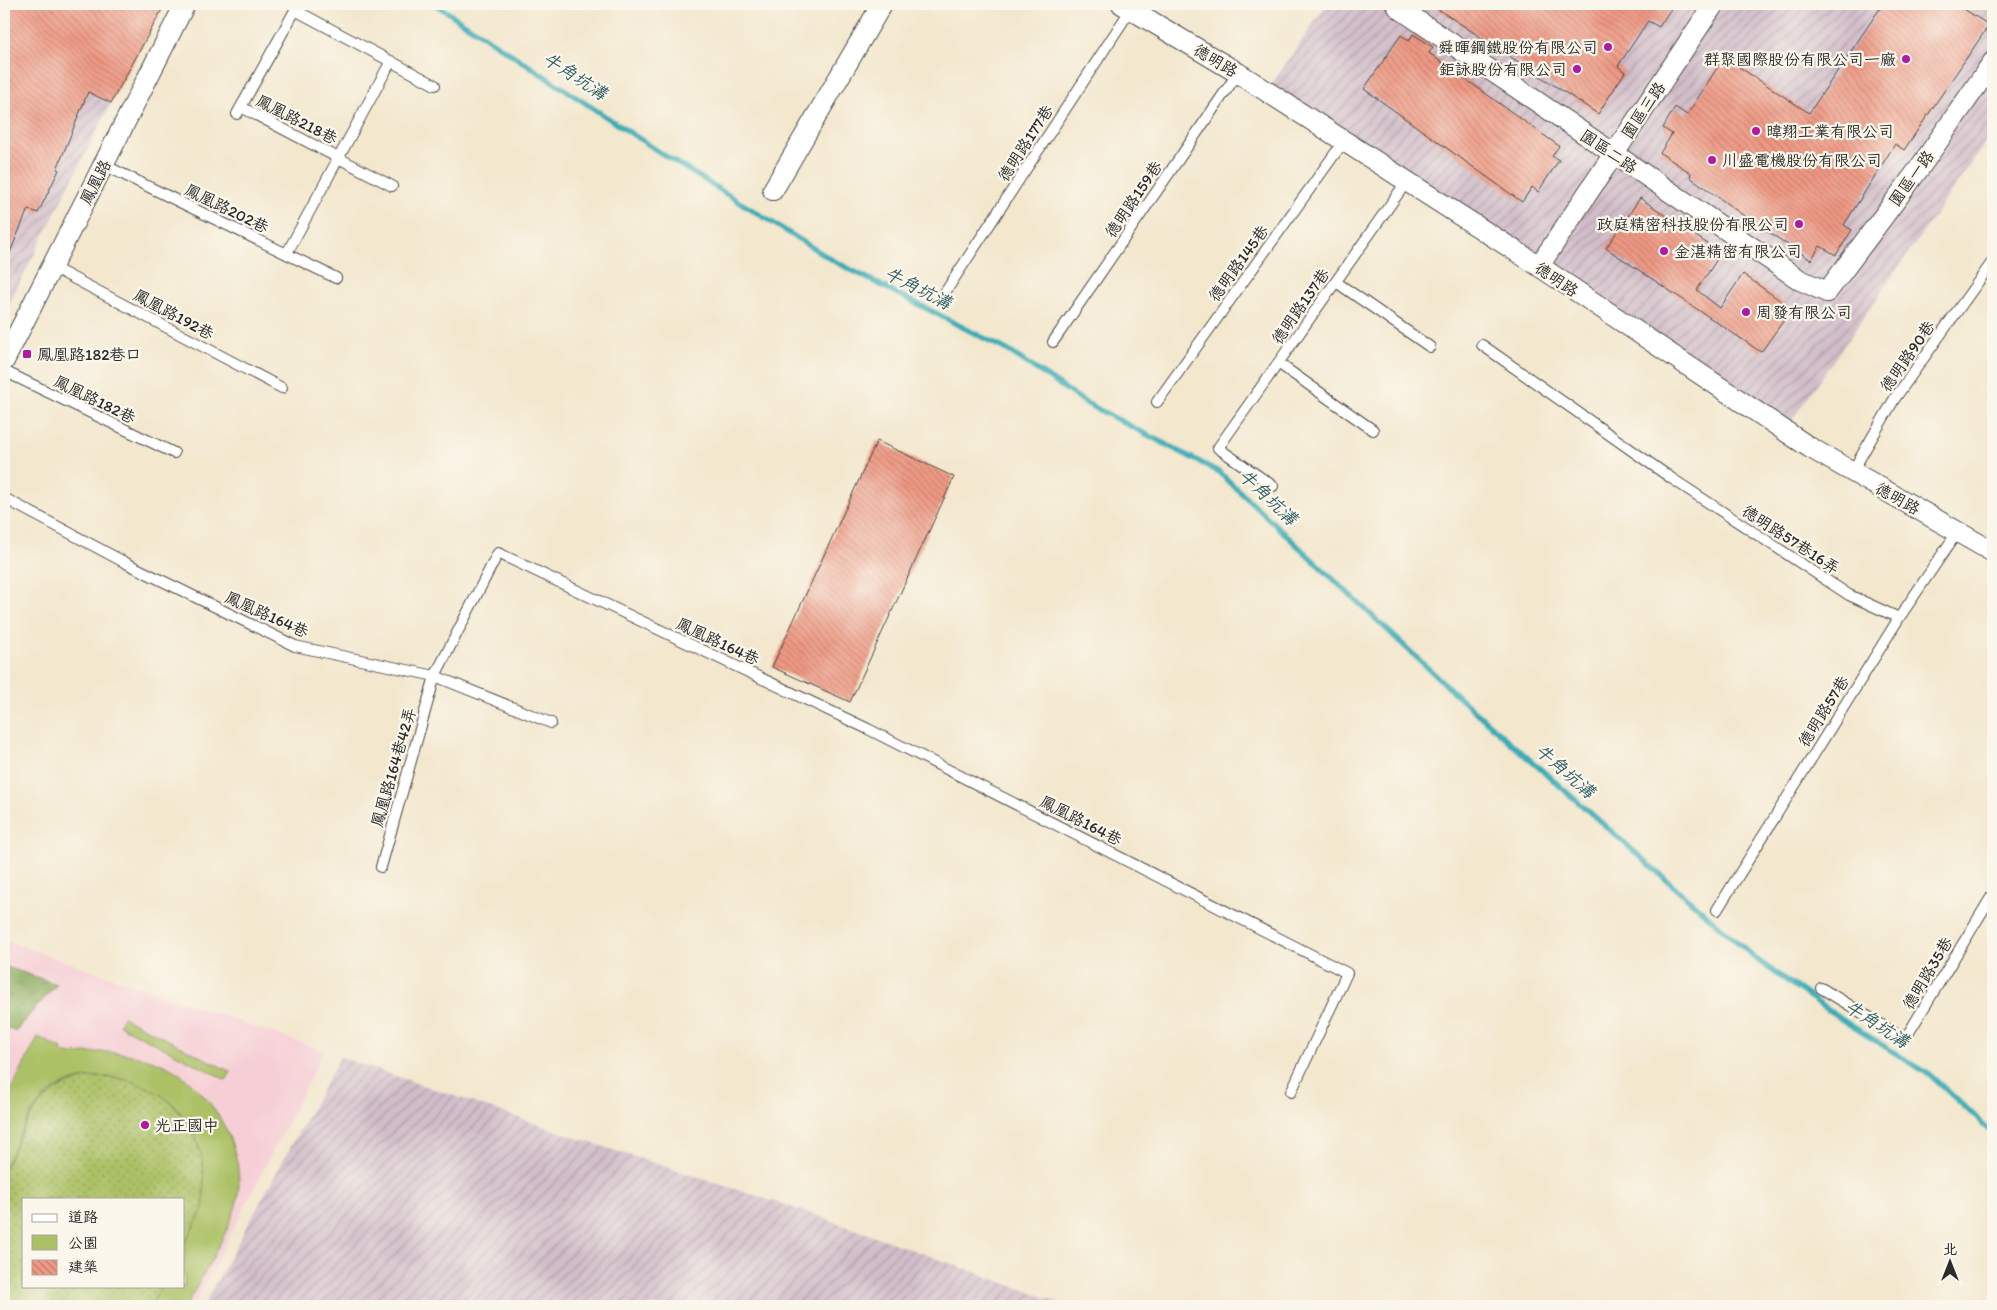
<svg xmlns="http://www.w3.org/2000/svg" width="1997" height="1310" font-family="Itim,'LXGW WenKai TC',sans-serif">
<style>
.built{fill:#f6cfd6;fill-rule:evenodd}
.industrial{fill:url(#industrial-furrows)}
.green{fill:url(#green-dots);stroke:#6c7648}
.forest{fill:url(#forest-crowns);stroke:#5a6943}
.pitch{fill:#acc166;stroke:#6c7648}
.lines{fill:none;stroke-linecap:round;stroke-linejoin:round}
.stream{stroke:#3bacb6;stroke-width:5.5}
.building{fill:url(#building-back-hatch)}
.lane-casing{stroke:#494743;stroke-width:12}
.street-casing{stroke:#494743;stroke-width:22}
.lane{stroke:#fff;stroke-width:10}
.street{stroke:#fff;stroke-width:20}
.poi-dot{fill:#b5179e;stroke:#fbf7ec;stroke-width:2}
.labels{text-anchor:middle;stroke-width:4.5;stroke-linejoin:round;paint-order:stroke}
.poi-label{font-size:16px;fill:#2b2b2b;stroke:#fbf7ec;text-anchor:start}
.street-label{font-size:16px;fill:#2b2b2b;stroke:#fbf7ec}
.water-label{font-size:18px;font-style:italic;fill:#315f63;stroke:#fbf7ec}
</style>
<defs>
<pattern id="industrial-furrows" width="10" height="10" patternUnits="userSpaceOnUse" patternTransform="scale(1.25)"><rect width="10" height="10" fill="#d1bdc9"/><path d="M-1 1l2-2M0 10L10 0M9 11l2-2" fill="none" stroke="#aa9aa3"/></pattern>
<pattern id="green-dots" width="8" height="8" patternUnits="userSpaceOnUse" patternTransform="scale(1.25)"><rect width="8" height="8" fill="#acc166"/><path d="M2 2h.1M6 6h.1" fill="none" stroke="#8c9d54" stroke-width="1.8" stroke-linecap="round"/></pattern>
<pattern id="forest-crowns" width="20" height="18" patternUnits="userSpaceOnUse" patternTransform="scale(1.25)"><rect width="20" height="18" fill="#89a75b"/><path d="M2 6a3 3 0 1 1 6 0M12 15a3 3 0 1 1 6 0" fill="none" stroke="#70884b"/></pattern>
<pattern id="building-back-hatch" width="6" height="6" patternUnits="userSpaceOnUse" patternTransform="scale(1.25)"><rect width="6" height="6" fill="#ef9984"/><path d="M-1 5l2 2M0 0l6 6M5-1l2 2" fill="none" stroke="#c27d6c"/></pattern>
</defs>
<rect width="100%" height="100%" fill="#fbf7ec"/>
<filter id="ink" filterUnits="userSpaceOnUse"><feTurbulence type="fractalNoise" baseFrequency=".02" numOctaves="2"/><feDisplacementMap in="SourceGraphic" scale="10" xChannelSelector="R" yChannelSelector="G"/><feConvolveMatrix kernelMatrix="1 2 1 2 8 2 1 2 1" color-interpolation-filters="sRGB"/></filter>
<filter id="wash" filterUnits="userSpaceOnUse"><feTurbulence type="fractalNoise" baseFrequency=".0096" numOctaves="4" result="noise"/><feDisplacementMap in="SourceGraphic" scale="20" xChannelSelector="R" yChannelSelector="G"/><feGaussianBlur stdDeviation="1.12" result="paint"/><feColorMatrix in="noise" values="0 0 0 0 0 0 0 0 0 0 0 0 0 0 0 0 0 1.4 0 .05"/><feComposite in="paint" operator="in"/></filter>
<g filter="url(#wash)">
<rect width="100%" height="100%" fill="#f3e7ce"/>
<path class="built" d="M4 940 324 1051 194 1306H4ZM24 1199H184V1286H24Z"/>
<path class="industrial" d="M4 4H112L77 87 111 103 4 314Z
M1327 4H1993V132L1782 434 1265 94Z
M340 1057 610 1149 807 1212 1069 1306H203Z"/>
<path class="green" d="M97 1077C113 1078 131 1078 146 1085 187 1105 216 1162 203 1207 199 1220 190 1233 184 1245V1199H24V1286H162L151 1306H4V1169L26 1124 41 1101 61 1087 81 1079Z"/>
<path class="forest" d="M4 966 57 984 15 1032 4 1027Z"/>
<path class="pitch" d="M123 1017 231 1072 226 1080 119 1025Z
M38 1037 62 1049 61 1052C74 1056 88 1052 102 1052 119 1052 135 1055 151 1060 208 1077 256 1156 233 1215 221 1246 202 1276 186 1306H151L162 1286H184V1245L203 1209 204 1201C205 1172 203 1146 187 1121 157 1075 80 1059 40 1102 24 1120 15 1147 4 1169V1104Z"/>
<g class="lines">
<path class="stream" d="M435 4 664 155 834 261 1009 351 1086 403 1219 472 1462 700 1760 962 1844 1021 1930 1075 1993 1133"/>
</g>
<g id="blocks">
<path class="building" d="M4 4H165L111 103 88 92 57 169 59 170 38 213 28 209 4 267Z
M1430 4H1674L1659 27 1648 21 1618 66 1625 72 1598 114Z
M1883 4H1956L1989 25 1904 150 1895 144 1844 225 1852 230 1836 255 1820 246 1811 260 1747 218 1690 177 1691 173 1660 153 1672 134 1663 128 1675 107 1687 115 1724 57 1809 113Z
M1413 34 1433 47 1429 53 1559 146 1552 156 1559 160 1538 192 1532 187 1522 202 1364 89 1401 35 1409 41Z
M1640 198 1721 253 1697 290 1720 308 1743 274 1792 309 1761 352 1606 248Z
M877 441 954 477 850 702 772 667Z"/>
</g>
</g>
<g filter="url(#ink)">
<use href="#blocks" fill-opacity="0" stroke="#494743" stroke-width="1"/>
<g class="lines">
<g class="lane-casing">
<path id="lane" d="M295 10 435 85
M241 107 392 186
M237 114 298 5
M104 165 336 278
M287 253 391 61
M52 267 282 388
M1336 282 1430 347
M944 294 1131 9
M1053 342 1238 73
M1482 345 1671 478 1849 595 1899 618
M1278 363 1373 430
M4 371 174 453
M1157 402 1344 141
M1852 472 1895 398 1993 261
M1273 486 1218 448 1407 181
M4 498 126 563 295 646 435 676 498 553 868 729 1347 973 1291 1092
M381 867 435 676 551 723
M1717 910 1899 618 1958 531
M1821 988 1887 1028 1900 1035 1908 1034 1993 894"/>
</g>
<g class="street-casing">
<path id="street" d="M1122 4 1238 73 1539 266 1809 447 1993 552
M1396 4 1399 8 1800 280 1827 292 1918 170 1993 62
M773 190 882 4
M1539 266 1714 4
M4 361 185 4"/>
</g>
<use href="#lane" class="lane"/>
<use href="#street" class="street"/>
</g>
</g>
<g class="poi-dot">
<circle cx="1608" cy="47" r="5"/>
<circle cx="1906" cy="59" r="5"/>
<circle cx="1577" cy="69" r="5"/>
<circle cx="1756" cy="131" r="5"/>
<circle cx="1712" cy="160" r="5"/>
<circle cx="1799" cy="224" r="5"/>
<circle cx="1664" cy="251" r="5"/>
<circle cx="1746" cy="312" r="5"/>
<rect x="22" y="349" width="10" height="10" rx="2.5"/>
<circle cx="145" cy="1125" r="5"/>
</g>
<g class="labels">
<g class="poi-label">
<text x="1598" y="53" text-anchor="end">舜暉鋼鐵股份有限公司</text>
<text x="1896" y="65" text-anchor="end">群聚國際股份有限公司一廠</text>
<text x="1567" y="75" text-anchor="end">鉅詠股份有限公司</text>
<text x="1766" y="137">暐翔工業有限公司</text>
<text x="1722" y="166">川盛電機股份有限公司</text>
<text x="1789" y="230" text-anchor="end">政庭精密科技股份有限公司</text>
<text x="1674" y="257">金湛精密有限公司</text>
<text x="1756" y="318">周發有限公司</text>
<text x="37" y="360">鳳凰路182巷口</text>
<text x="155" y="1131">光正國中</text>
</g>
<g class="street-label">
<text transform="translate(1216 60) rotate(31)" y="6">德明路</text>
<text transform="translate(1643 110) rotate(-56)" y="6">園區三路</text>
<text transform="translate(297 119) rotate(27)" y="6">鳳凰路218巷</text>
<text transform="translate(1025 143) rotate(-57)" y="6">德明路177巷</text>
<text transform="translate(1609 151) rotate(34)" y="6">園區二路</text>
<text transform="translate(1911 178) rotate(-54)" y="6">園區一路</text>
<text transform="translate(95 182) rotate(-63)" y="6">鳳凰路</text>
<text transform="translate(1133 199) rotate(-56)" y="6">德明路159巷</text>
<text transform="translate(227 208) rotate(26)" y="6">鳳凰路202巷</text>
<text transform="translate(1238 263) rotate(-54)" y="6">德明路145巷</text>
<text transform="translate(1557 279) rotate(34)" y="6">德明路</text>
<text transform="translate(1300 306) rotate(-55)" y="6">德明路137巷</text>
<text transform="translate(174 314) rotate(28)" y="6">鳳凰路192巷</text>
<text transform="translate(1907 356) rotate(-55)" y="6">德明路90巷</text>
<text transform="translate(95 399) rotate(26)" y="6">鳳凰路182巷</text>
<text transform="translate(1898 498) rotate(29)" y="6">德明路</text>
<text transform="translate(1791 539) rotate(33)" y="6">德明路57巷16弄</text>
<text transform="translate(267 614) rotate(24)" y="6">鳳凰路164巷</text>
<text transform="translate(718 641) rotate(25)" y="6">鳳凰路164巷</text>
<text transform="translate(1823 711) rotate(-58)" y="6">德明路57巷</text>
<text transform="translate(393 767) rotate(-74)" y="6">鳳凰路164巷42弄</text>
<text transform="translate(1081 820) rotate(27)" y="6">鳳凰路164巷</text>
<text transform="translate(1927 973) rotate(-59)" y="6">德明路35巷</text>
</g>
<g class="water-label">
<text transform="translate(575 76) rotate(33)" y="6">牛角坑溝</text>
<text transform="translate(918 288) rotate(27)" y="6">牛角坑溝</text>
<text transform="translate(1268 497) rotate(43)" y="6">牛角坑溝</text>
<text transform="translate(1565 771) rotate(41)" y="6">牛角坑溝</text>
<text transform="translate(1877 1024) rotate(33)" y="6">牛角坑溝</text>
</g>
</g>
<rect width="1997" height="1310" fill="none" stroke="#fbf7ec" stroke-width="20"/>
<rect x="22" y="1198" width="162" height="90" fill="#fbf7ec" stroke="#a8a59f"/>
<rect x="32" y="1214" width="25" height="8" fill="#ffffff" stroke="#a8a59f"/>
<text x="68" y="1222" font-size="15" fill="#2b2b2b">道路</text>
<rect x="32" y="1235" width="25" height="15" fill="#acc166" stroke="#a8a59f"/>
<text x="68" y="1248" font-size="15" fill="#2b2b2b">公園</text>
<rect x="32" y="1260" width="25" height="15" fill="url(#building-back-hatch)" stroke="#a8a59f"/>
<text x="68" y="1272" font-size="15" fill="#2b2b2b">建築</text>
<g transform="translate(1950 1262)" stroke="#fbf7ec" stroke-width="4" paint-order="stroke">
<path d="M0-4L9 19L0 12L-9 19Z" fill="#2b2b2b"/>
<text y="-8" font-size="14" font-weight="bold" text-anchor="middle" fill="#2b2b2b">北</text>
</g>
</svg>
